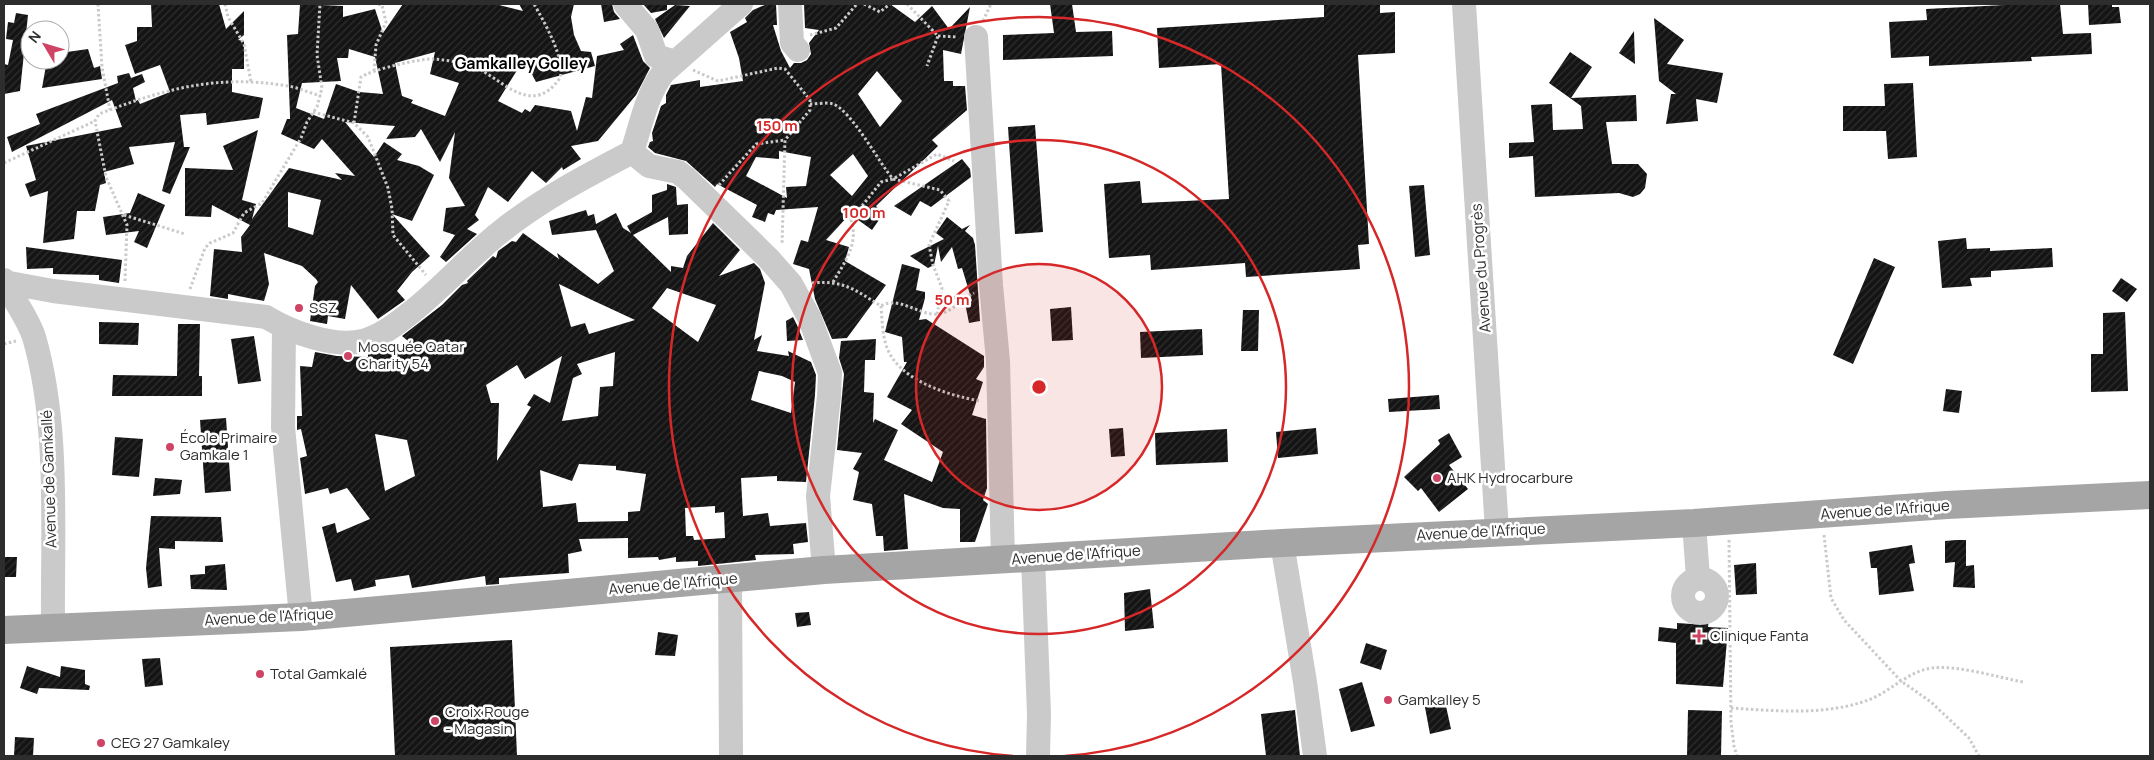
<svg xmlns="http://www.w3.org/2000/svg" width="2154" height="760" font-family="Manrope,sans-serif">
<style>
.building{fill:url(#building-hatch);fill-rule:evenodd}
.lines{fill:none;stroke-linecap:round;stroke-linejoin:round}
.path{stroke:#cacaca;stroke-width:3;stroke-dasharray:2.5 2.5;stroke-linecap:butt}
.minor{stroke:#cacaca;stroke-width:24}
.major{stroke:#a5a5a5;stroke-width:28}
.ring{fill:none;stroke:#d62828;stroke-width:2.5}
.poi-dot{fill:#ce4465;stroke:#fff;stroke-width:2}
.labels{text-anchor:middle;stroke-width:5;stroke-linejoin:round;paint-order:stroke}
.street-label{font-size:15px;fill:#2d2d2d;stroke:#fff}
.poi-label{font-size:15px;fill:#2d2d2d;stroke:#fff;text-anchor:start}
.neighbourhood-label{font-size:16px;font-weight:bold;fill:#000;stroke:#fff}
.centre{fill:#d62828;stroke:#fff;stroke-width:2.5}
.ring-label{font-size:15px;text-anchor:middle;font-weight:bold;fill:#d62828;stroke:#fff;stroke-width:5;stroke-linejoin:round;paint-order:stroke}
</style>
<defs>
<pattern id="building-hatch" width="6" height="6" patternUnits="userSpaceOnUse" patternTransform="scale(1.25)"><rect width="6" height="6" fill="#141414"/><path d="M-1 1l2-2M0 6l6-6M5 7l2-2" fill="none" stroke="#2e2e2e"/></pattern>
</defs>
<rect width="100%" height="100%" fill="#fff"/>
<path class="building" d="M151 4H219L226 29 244 11V35L238 40 244 41V69H232V92L263 98 259 118 207 125 206 113 180 115 184 147H190L170 194 162 191 175 142 129 147 134 164 104 172 106 183 100 185 95 211H77L74 239 43 243 48 191 30 197 25 184 36 180 26 146 122 127 112 100 12 152 7 137 40 124 36 114 118 83 117 76 129 73 131 78 142 74 145 82 133 88 136 101 138 100 140 104 170 92 160 65 135 74 125 45 137 41V27H152Z
M300 4 343 6V17L375 9 383 33 403 4H495L523 11 519 4H574L571 17 574 35 581 51 591 52 595 66 536 82 524 59 498 101 522 113 525 109 530 112 535 105 571 111 577 131 586 97 592 98 597 56 624 50 620 44 633 35 643 61 650 68 636 95 598 141 571 146 581 159 563 170 562 167 546 183 532 171 508 202 488 187 475 215 479 220 467 229 477 234 446 262 440 257 455 235 443 231 446 208 465 206 449 178 455 132 440 162 421 129 415 137 386 139 395 126 345 122 374 157 384 142 402 154 397 160 419 166 434 175 412 221 392 214 430 256 412 272 397 291 405 300 378 319 351 285 345 319 328 316 327 324 310 321 315 286 318 282 316 279 302 266 264 253 269 284 264 301 228 294V299L210 296 214 249 242 252 241 237 250 225 212 205 211 217 185 216V168L233 170 223 146 258 130 242 200 256 204 252 219 289 168 342 180 335 173 355 176 322 139 314 149 281 134 287 119H290V116L287 35 298 34ZM349 49 375 57 383 94 359 92 336 84 324 119 296 108 302 83 341 81 337 58H348ZM435 52 430 74 459 83 445 116 411 103 413 100 402 96 395 63ZM288 192 321 200 313 235 288 227Z
M601 4H612L614 12 620 19 604 22Z
M643 4H667V10L651 13Z
M767 4H776L777 25H773L781 51 790 68 794 63H801L807 60 811 54 809 43 819 30 805 28 804 4H890L915 22 932 6 949 29 970 7 961 54 943 50 944 81H953V86H965L967 110 932 140 938 146 876 206 883 214 872 230 850 214 826 240 849 247 845 261 886 285 847 338 832 339 815 299 809 269 793 264 801 240 808 242 818 207 776 210 774 215 768 213 765 222 752 217 757 205 717 184 715 187 686 161 655 153 648 147 650 142 653 141 652 133 661 106 666 103V95L671 85 700 80V87L743 81 739 58 730 32 747 22 745 18 753 10ZM877 71 902 101 880 127 858 94ZM779 151 811 157 806 186 786 187 787 198 746 176 756 157 779 159ZM853 154 868 176 852 196 830 175Z
M1050 4H1072L1076 32 1112 31 1113 56 1003 60V35L1054 33Z
M1324 4H1380V13L1395 12V53L1358 55 1369 244 1358 245 1360 269 1246 277 1245 263 1151 270 1150 255 1109 258 1104 184 1140 181 1142 203 1229 199 1221 64 1159 68 1157 28 1324 17Z
M2024 4H2060L2063 34 2091 33 2092 54 2031 57 2032 61 1929 66V56L1891 58 1889 22 1927 20 1926 9Z
M2088 4H2112V7H2119L2121 23 2089 25Z
M675 5 690 6 664 38 655 19Z
M16 13 28 15 20 91 4 94V64L8 65 13 40 6 39 8 22 14 23Z
M1654 18 1684 40 1667 64 1723 73 1717 103 1696 99 1698 121 1666 124 1671 94H1676L1659 81Z
M1634 31 1635 64 1619 53Z
M88 49 94 68 100 66 102 79 42 88 47 60H60V53Z
M1570 52 1592 67 1571 98 1636 95 1637 121 1606 122 1612 164H1638L1647 174 1645 188 1640 194 1633 197 1619 193 1535 197 1533 156 1509 158V143L1534 142 1531 105 1552 104 1553 130 1583 129 1581 106 1549 83Z
M1913 83 1917 157 1888 159 1886 131H1843V106H1885L1884 84Z
M1035 125 1043 232 1015 234 1008 127Z
M962 159 970 169 971 177 931 207 920 201 911 216 894 206Z
M667 184 676 187 677 205 688 204V234L669 235 668 217 633 235 671 272V266L683 268 687 256 713 223 740 250 719 276 754 263 760 269 765 283 754 340 762 335 757 351 789 356 788 351 811 362 816 375 815 395 806 482 777 481V476L741 478 743 516 768 513 770 526 806 523 808 542 793 544 794 554 755 555 756 560 698 566V561L676 562V557L659 560 658 557 628 558V538L579 539 582 551 568 554 569 573 499 578V584L486 585 485 576 412 588 409 575 375 580 376 586 354 591 351 579 336 582 322 527 335 523 337 533 370 519 347 488 330 494 328 488 305 494 300 458 307 456 301 429 297 430V416H302L300 366 312 367 315 352 337 356 368 357V354L379 350 421 352 402 336 442 305 462 285 468 283 467 281 493 256 496 258 498 251 512 241 516 242 523 233 559 259 557 253 598 284 614 271 596 230 552 235 549 221 586 210 588 216 594 214 596 224 616 213 623 228 631 233 627 226 652 212V195L667 190ZM559 284 592 300 635 320 589 334 585 323 571 327ZM667 288 716 305 698 342 652 308ZM615 352 613 386 600 387 598 416 562 421 573 378 582 374 577 364ZM562 356 550 403 534 394 527 405 531 407 497 461 499 403H491L486 385 517 365 525 379ZM759 371 782 376 795 382 791 413 751 400ZM375 434 407 440 415 476 385 491ZM579 464 616 466V470L646 474 640 511 628 512V521L578 522 576 503 543 507 540 470 572 481ZM715 506V513L724 512 725 538 694 540 693 536H686L685 508Z
M1424 185 1430 255 1415 257 1409 186Z
M138 193 165 205 147 248 134 242 139 231 106 235 103 217 130 213Z
M947 217 962 229 970 225 965 231 973 238 975 245 980 321 969 323 965 303 972 301 962 268 958 269 952 247 941 262 938 246 934 265 928 268 910 256 944 239 936 233Z
M1966 238 1967 249 1990 248V251L2052 248 2053 267 1991 271V277L1970 278 1972 286 1942 288 1938 241Z
M26 247 122 260 119 283 99 280V275L53 274V268L27 269Z
M1874 258 1895 267 1853 364 1833 355Z
M902 264 920 269 916 290 925 292V298L919 320 926 319 984 356V367L976 379 983 382 972 415 986 419 987 488 983 500 988 504 975 542H960V509L943 508 904 494 908 549 884 551 883 536H876L872 504 853 500 859 472 853 469 862 453 837 450 844 374 839 358 841 341 876 339 875 360H865L864 392 874 393 873 423 875 419 898 430 884 460 932 482 943 452 901 424 912 410 887 397 907 362H904L902 337 885 332Z
M2121 278 2137 289 2127 302 2112 291Z
M1071 307 1073 340 1052 341 1050 309Z
M1243 310H1259L1258 351H1241Z
M2125 312 2128 391 2091 392V354H2103V313Z
M793 317 797 325 803 340 787 341 786 321Z
M99 322 139 323 138 345 99 344Z
M178 324H200L199 376H202V396H112L113 375 177 376Z
M1202 329 1203 355 1141 358 1140 332Z
M254 336 261 381 238 384 231 339Z
M1946 389 1962 391 1959 413 1943 411Z
M1439 395 1440 409 1389 412 1388 399Z
M226 418 231 491 205 493 200 420Z
M1123 428 1125 456 1111 457 1109 429Z
M1316 428 1318 454 1278 458 1276 432Z
M1227 429 1228 462 1156 465 1155 433Z
M1449 433 1462 457 1449 465 1468 489 1439 512 1421 488 1418 491 1404 477 1440 444 1438 440Z
M115 437 143 439 139 477 112 475Z
M155 478 182 480 180 494 153 496Z
M151 516 221 517 223 542 175 541V549L159 548 162 586 148 588 146 568Z
M1956 540H1966V566L1974 565 1975 588 1953 587 1955 562 1945 563V541Z
M1912 545 1915 563 1909 564 1914 591 1879 595 1877 568H1871L1869 552Z
M4 557H17L16 577H4Z
M1756 563 1757 594 1736 595 1734 565Z
M225 564 227 590 191 589 190 575 205 574V566Z
M1150 589 1154 628 1125 631 1124 593Z
M809 612 811 625 797 627 795 613Z
M1693 618H1709L1708 627 1728 628 1723 687 1676 684V643L1658 641 1659 627 1677 629V623L1692 624Z
M658 632 678 635 675 656 655 655Z
M512 640 517 756H395L390 647Z
M1366 643 1387 650 1381 670 1360 663Z
M160 658 163 685 145 687 142 659Z
M27 666 60 677 61 666 85 670V684L90 686 89 690 39 688 37 694 20 688Z
M1362 682 1375 726 1351 732 1339 689Z
M1444 697 1451 729 1430 734 1424 702Z
M1295 710 1300 756H1266L1261 714Z
M1688 710 1722 711 1721 756H1687Z
M15 737 34 738 33 756H14Z"/>
<g class="lines">
<path class="path" d="M98 4 102 67 110 110
M225 4 228 17 244 44 251 82
M864 4 880 12 890 4
M907 4 938 36 927 66
M983 21 991 4
M810 35 836 28 857 4
M938 36 958 37
M693 70 718 81 778 68 785 69 810 100V110L785 140 782 245
M374 71 376 45 386 22 382 5 376 4
M810 104C817 104 827 102 833 104 852 111 879 163 893 179L940 190 949 201 929 245 933 265 942 288 937 314
M313 112 354 123 368 137 388 188 392 209 393 235 426 275
M354 123 361 77C371 70 421 58 434 59 437 59 466 63 468 64 499 74 530 121 560 78 566 59 543 20 534 4
M4 163 95 121
M719 185 756 144 785 140
M124 215 185 234
M125 281 127 225 106 177 95 121 99 114C164 89 217 74 288 86 299 88 310 93 321 96
M833 282C845 262 859 243 851 220L881 182 893 179 937 154 954 161
M812 283C844 280 855 290 881 306 899 295 921 317 939 314 953 311 962 299 974 293
M190 289 205 248 210 243 233 233 244 213 262 203 301 138 307 122 317 107 322 88 317 55 320 4
M881 306C882 317 882 330 885 341 893 379 947 395 980 401
M4 344 16 341
M1824 535 1831 598 1844 620 1901 681 1931 702 1969 738 1979 756
M1729 540 1731 722 1734 746 1737 756
M1731 708C1777 711 1827 716 1871 699 1892 690 1909 671 1932 668 1959 665 1996 677 2023 682"/>
<path class="minor" d="M625 4 647 30 656 56 675 62
M790 4 792 43 798 50
M1464 4 1497 531
M976 37 991 285 998 361 1003 560
M632 152 649 166 678 172 687 179 768 258 791 284 810 319 830 373 829 396 818 496 824 570
M4 280C13 300 27 316 34 337 60 426 52 535 53 627
M4 282 53 291 266 317C291 332 333 348 363 341 381 336 395 325 409 314 441 289 468 258 499 233 540 200 586 176 632 152 641 125 646 96 663 73L741 4
M284 327 283 427 301 617
M1694 523 1698 578
M1282 543 1305 682 1315 756
M1033 558 1039 714 1038 756
M730 578 731 756
M1683 596a17 17 0 1 1 34 0a17 17 0 1 1-34 0Z"/>
<path class="major" d="M4 630 301 617 824 570 1282 543 1694 523 1947 505 2150 495"/>
</g>
<circle cx="1039" cy="387" r="123" fill="#d62828" fill-opacity=".12"/>
<g class="ring">
<circle cx="1039" cy="387" r="123"/>
<circle cx="1039" cy="387" r="247"/>
<path d="M1013 756A370 370 0 1 1 1065 756"/>
</g>
<g class="poi-dot">
<circle cx="299" cy="308" r="5"/>
<circle cx="348" cy="356" r="5"/>
<circle cx="170" cy="447" r="5"/>
<circle cx="1437" cy="478" r="5"/>
<path d="M1696.5 628.5h5v5h5v5h-5v5h-5v-5h-5v-5h5z"/>
<circle cx="260" cy="674" r="5"/>
<circle cx="1388" cy="700" r="5"/>
<circle cx="435" cy="721" r="5"/>
<circle cx="101" cy="743" r="5"/>
</g>
<g class="labels">
<g class="street-label">
<text transform="translate(1481 268) rotate(-94)" y="5">Avenue du Progrès</text>
<text transform="translate(49 479) rotate(-92)" y="5">Avenue de Gamkallé</text>
<text transform="translate(1885 510) rotate(-4)" y="5">Avenue de l'Afrique</text>
<text transform="translate(1481 532) rotate(-3)" y="5">Avenue de l'Afrique</text>
<text transform="translate(1076 555) rotate(-4)" y="5">Avenue de l'Afrique</text>
<text transform="translate(673 584) rotate(-5)" y="5">Avenue de l'Afrique</text>
<text transform="translate(269 617) rotate(-3)" y="5">Avenue de l'Afrique</text>
</g>
<g class="poi-label">
<text x="309" y="313">SSZ</text>
<text x="358" y="352">Mosquée Qatar<tspan x="358" dy="17">Charity 54</tspan></text>
<text x="180" y="443">École Primaire<tspan x="180" dy="17">Gamkale 1</tspan></text>
<text x="1447" y="483">AHK Hydrocarbure</text>
<text x="1710" y="641">Clinique Fanta</text>
<text x="270" y="679">Total Gamkalé</text>
<text x="1398" y="705">Gamkalley 5</text>
<text x="445" y="717">Croix Rouge<tspan x="445" dy="17">- Magasin</tspan></text>
<text x="111" y="748">CEG 27 Gamkaley</text>
</g>
<g class="neighbourhood-label">
<text x="521" y="69">Gamkalley Golley</text>
</g>
</g>
<circle cx="1039" cy="387" r="8" class="centre"/>
<g class="ring-label">
<text x="777" y="131">150 m</text>
<text x="864" y="218">100 m</text>
<text x="952" y="305">50 m</text>
</g>
<rect width="2154" height="760" fill="none" stroke="#2d2d2d" stroke-width="10"/>
<g transform="translate(45 45) rotate(308)"><circle r="24" fill="#ffffff" stroke="#ababab"/>
<path d="M0-4L9 19L0 12L-9 19Z" fill="#ce4465"/>
<text y="-8" font-size="14" font-weight="bold" text-anchor="middle" fill="#2d2d2d">N</text>
</g>
</svg>
